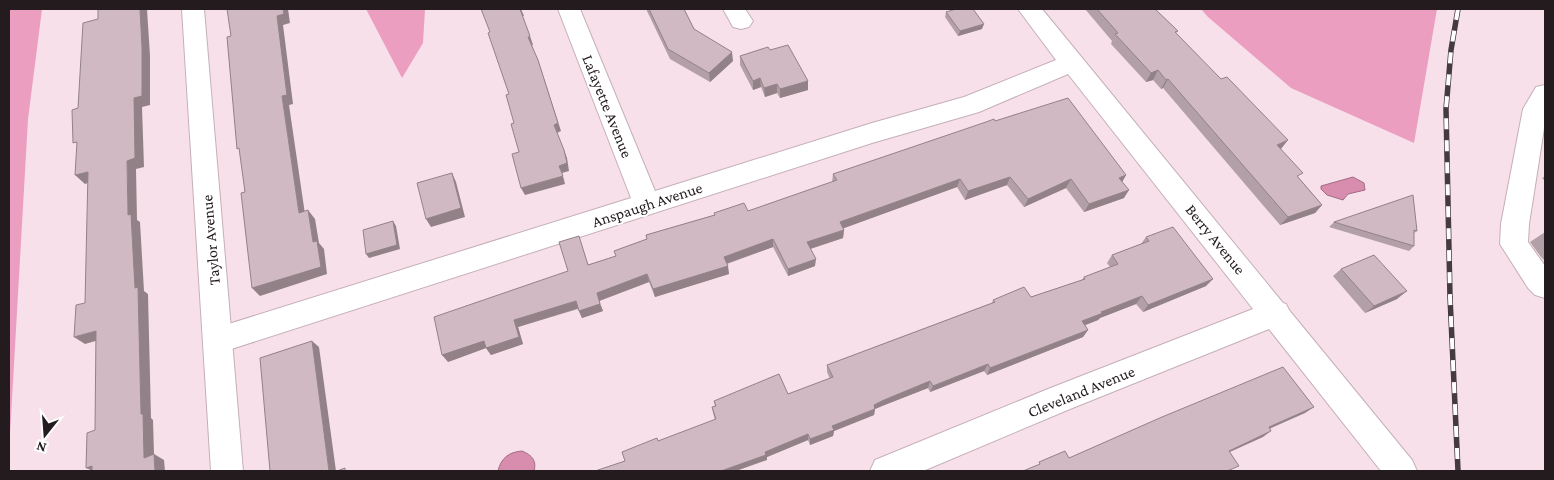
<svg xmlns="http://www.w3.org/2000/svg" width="1554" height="480" font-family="'Crimson Pro',serif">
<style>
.forest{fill:#eb9ec0}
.water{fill:#d88dae;stroke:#a26b83}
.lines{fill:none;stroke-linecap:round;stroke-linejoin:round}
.street-casing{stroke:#c5afb8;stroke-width:2}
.secondary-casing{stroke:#c5afb8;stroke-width:2}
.street{fill:#fff;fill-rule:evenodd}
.secondary{fill:#fff;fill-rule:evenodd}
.rail-casing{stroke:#453b3f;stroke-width:5.5}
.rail{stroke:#fff;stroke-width:4;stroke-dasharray:11;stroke-linecap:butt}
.wall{fill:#b39fa7}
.shaded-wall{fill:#928288}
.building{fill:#d0b9c2;stroke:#928288}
.labels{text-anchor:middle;stroke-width:4;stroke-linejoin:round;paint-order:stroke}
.street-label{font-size:16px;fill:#231b1e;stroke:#fff}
</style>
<rect width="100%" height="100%" fill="#f7e0e9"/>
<path class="forest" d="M9 9H42L28 119 9 452Z
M366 9H425L423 43 402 78Z
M1201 9H1437L1414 143 1291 88 1208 17Z"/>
<path class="water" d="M1353 177 1364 183 1365 190 1348 194 1343 200 1327 195 1321 189V186Z
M522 451C532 455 537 461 534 471H498C501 458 509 452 522 451Z"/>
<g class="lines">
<g class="street-casing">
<path id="street" d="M558 9H580L655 191 872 123 964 97 1056 60 1018 9H1042L1283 303 1286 304 1289 310 1412 460 1417 471H1381L1269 329 1070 409 923 471H870L875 460 1048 389 1253 309 1068 74 979 112 872 143 219 353 209 349 204 340 209 331 219 327 631 198Z
M723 9H745L753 21 749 27 741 29 733 27Z
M1545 85V122L1529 224 1528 242 1545 266V298L1535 295 1528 288 1500 244 1501 224 1523 109 1536 87Z"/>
</g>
<g class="secondary-casing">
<path id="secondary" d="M182 9H204L243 471H211Z"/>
</g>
<use href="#street" class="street"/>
<use href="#secondary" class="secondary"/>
<g class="rail-casing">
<path id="rail" d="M1458 9 1451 50 1446 109 1450 297 1458 471"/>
</g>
<use href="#rail" class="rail"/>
</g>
<path class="wall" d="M646 9H684L694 29 733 61 710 82 670 59Z
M1085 9H1155L1178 31 1176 33 1281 149 1299 178 1322 205 1315 213 1280 225 1163 88 1161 89 1153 80 1146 82 1111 44 1112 41Z
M946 12 982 29 958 36 945 17Z
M770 50 808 81V90L780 98 777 93 765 97 761 87 753 90 740 65V56Z
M995 121 1126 175 1122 182 1124 198 1084 212 1066 188 1024 207 1007 185 965 200 957 187 843 228 844 230 843 238 810 249 815 266 788 276 773 247 727 264 729 274 655 297 649 282 599 301 603 311 582 318 578 309 518 327 523 344 491 355 486 348 448 362 568 271 579 236 588 265 616 256 614 251 647 239 646 235 714 215V213L748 211 832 182 833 174Z
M1545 176V181L1542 178Z
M1334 222 1417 231 1414 233V246L1409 251 1329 227Z
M1545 232V261L1541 257 1530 242Z
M1146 237 1206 286 1143 312 1136 304 1100 318 1098 320 1085 325 1088 330 1083 337 987 375 984 371 930 392 928 388 882 406 875 409 874 415 834 431 833 436 810 445 808 440 767 457V460L625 461 658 441 715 420 713 413 712 407 715 406 714 401 788 394 830 379 827 372V365L992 303 993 300 1031 297 1082 280 1084 277 1110 267 1107 263 1112 255 1141 244Z
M1341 269 1397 299 1365 313 1333 276Z"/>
<path class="shaded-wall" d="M140 9H147L150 56V105L142 107 144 167 136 169 137 220 140 222 144 291 148 294 151 418 153 420 154 454 164 460 165 471H155L144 458 141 414 135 288 128 215 127 161Z
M283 9H288L290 23 283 25 293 104 289 105 306 221 299 213 282 96 277 16Z
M519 9H521L524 16H522Z
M984 24 982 29 958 36 960 31Z
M530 36 533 45 530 46 528 37Z
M732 52 733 61 710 82 709 73Z
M538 60 561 131 557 133 554 125Z
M1158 70 1153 80 1146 82 1151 73Z
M760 78 761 87 753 90V81Z
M1168 79 1163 88 1161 89 1166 80Z
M808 81V90L780 98V89Z
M777 84V93L765 97 764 88Z
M1288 140 1281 149 1277 145Z
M564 150 567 158 569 171 562 173 559 166Z
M88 172 97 180 85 184 75 175Z
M452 173 456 182 465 217 431 227 426 219Z
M1126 175 1121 184 1119 178Z
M563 176 565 184 525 195 521 188Z
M1010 177 1007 185 965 200 968 191Z
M960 179 957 187 839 230 840 222Z
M1071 179 1066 188 1024 207 1028 199Z
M1129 190 1124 198 1084 212 1089 204Z
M1322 205 1315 213 1280 225 1288 217Z
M308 210 315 219 319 243 324 249 327 274 260 296 252 288 313 242Z
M393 221 396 226 400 249 369 258 366 254Z
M844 230 843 238 807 250V242Z
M773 239V247L725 264 724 257Z
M816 259 815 266 788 276V269Z
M728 266 729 274 655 297 653 289Z
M647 274 649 282 599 301 603 311 582 318 579 311 597 293Z
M1213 279 1206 286 1143 312 1148 305Z
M1407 291 1397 299 1365 313 1374 306Z
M1142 296 1136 304 1100 318 1098 320 1078 328 1082 321 1101 312Z
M576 301 579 308 518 327 523 344 491 355 486 348 448 362 442 355 514 320Z
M1088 330 1083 337 987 375 990 368Z
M96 331 106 338 85 344 74 337Z
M312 341 319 347 336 471H329Z
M988 364 984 371 930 392 933 386Z
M930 381 928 388 882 406 875 409 874 415 834 431 833 436 810 445V439L832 426 884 400Z
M1314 407 1305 413 1260 433 1269 427Z
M1271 431 1263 437 1221 456 1229 451Z
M808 434V440L767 457V460L736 471H721Z
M92 466 93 471 86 468Z"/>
<path class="building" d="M98 9H140L142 47V96L134 98 135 158 127 161 128 215 131 214 135 288 138 287 141 414H143L144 458 154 454 155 471H92V466L86 468 87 433 95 430 96 331 74 337 76 305 85 303 88 172 75 175 77 142 73 143 72 110 78 108 83 23 98 19Z
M227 9H283L284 14 277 16 287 95 282 96 299 213 308 210 313 242 317 241 321 267 252 288 241 193 245 192 239 148 237 149 227 37 231 36Z
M481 9H520L530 36 528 37 538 60 558 123 554 125 564 150 567 163 559 166 563 176 521 188 512 154 519 152 511 124 514 123 506 95 509 94 488 33 490 32Z
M649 9H684L694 29 732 52 709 73 668 49Z
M956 9H973L984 24 960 31 946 12Z
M1097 9H1155L1178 31 1175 32 1221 79 1227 77 1288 140 1277 145 1303 173 1297 176 1322 205 1288 217 1168 79 1166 80 1158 70 1151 73 1115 34 1118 33Z
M788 45 808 81 780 89 777 84 764 88 760 78 753 81 740 56 768 47 770 50Z
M1068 98 1126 175 1119 178 1129 190 1089 204 1071 179 1028 199 1010 177 968 191 960 179 840 222 844 230 807 242 816 259 788 269 773 239 724 257 728 266 653 289 647 274 597 293 600 304 579 311 576 301 514 320 519 337 486 348 484 341 442 355 434 317 568 271 559 242 579 236 588 265 616 256 614 251 647 239 646 235 715 215 714 213 744 203 748 211 837 180 833 174 986 122 994 119 995 121Z
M452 173 461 208 426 219 417 183Z
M1413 195 1417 231 1414 230V246L1334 222Z
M393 221 397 245 366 254 363 230Z
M1173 227 1213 279 1148 305 1142 296 1101 312 1103 313 1082 321 1088 330 990 368 988 364 933 386 930 381 884 400 874 405 875 409 832 426 834 430 810 439 808 434 765 452 766 455 721 471H595L625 461 622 452 657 438 658 441 716 419 712 407 716 406 714 401 779 374 788 394 833 377 827 365 995 302 993 300 1024 287 1031 297 1085 279 1084 277 1118 264 1112 255 1149 241 1146 237Z
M1374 255 1407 291 1374 306 1341 269Z
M312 341 329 471H270L260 358Z
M1283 367 1314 407 1269 427 1271 431 1229 451 1239 466 1227 471H1023L1040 464 1039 462 1065 451 1069 458 1162 417Z
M345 468V471H337Z"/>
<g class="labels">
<g class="street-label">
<text transform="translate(608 106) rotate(68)" y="6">Lafayette Avenue</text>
<text transform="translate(647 204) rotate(-18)" y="6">Anspaugh Avenue</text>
<text transform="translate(1216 239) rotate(51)" y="6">Berry Avenue</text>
<text transform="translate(210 240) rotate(-95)" y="6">Taylor Avenue</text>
<text transform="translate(1081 391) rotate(-22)" y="6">Cleveland Avenue</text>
</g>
</g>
<rect width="1554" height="480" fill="none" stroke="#231b1e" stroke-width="20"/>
<g transform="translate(45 435) rotate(197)" stroke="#ffffff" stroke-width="4" paint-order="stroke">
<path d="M0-4L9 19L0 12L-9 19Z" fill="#231b1e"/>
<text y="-8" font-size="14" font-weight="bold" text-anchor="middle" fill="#231b1e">N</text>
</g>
</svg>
